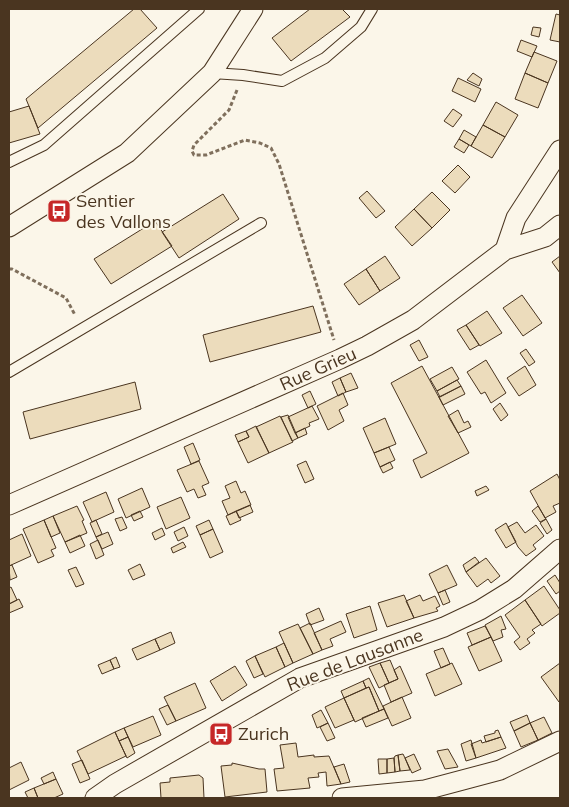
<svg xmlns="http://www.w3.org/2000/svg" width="569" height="807" font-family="Mulish,sans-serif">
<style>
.building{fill:#ecdcbc;stroke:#4a3520}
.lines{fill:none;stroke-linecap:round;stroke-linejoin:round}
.lane-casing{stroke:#4a3520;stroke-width:12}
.street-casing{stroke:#4a3520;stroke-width:21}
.path{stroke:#7f6f5c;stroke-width:3;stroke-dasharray:4 2.5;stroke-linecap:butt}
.lane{stroke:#fbf6e9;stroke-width:10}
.street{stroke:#fbf6e9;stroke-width:19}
.labels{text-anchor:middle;stroke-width:4;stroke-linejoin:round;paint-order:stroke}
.poi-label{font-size:18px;fill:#4a3520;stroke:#fbf6e9;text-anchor:start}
.street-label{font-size:18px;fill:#4a3520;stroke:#fbf6e9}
</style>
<rect width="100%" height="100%" fill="#fbf6e9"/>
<path class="building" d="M134 9H140L157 28 38 128 26 99Z
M310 9H342L350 17 291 61 272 38Z
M556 14 560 15V42L550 40Z
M533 27 541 28 539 37 531 35Z
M521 40 537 46 532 57 517 51Z
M534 52 557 61 548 83 525 73Z
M473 73 482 79 479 86 467 80Z
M525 73 548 83 538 108 515 99Z
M458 78 481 89 475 102 452 91Z
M496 102 518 115 505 137 483 125Z
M29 106 40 134 9 143V112Z
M453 109 462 115 453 127 444 121Z
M483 125 505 137 492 158 471 146Z
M464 130 476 137 471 146 459 139Z
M459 139 469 145 464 153 454 147Z
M458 165 470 177 455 193 442 181Z
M367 191 385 211 376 218 359 198Z
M432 192 450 210 432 228 414 209Z
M223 194 239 219 179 258 162 232Z
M414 209 432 228 412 246 395 227Z
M155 221 172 246 111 284 94 259Z
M385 256 400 278 380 291 366 269Z
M560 256V273L552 262Z
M366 269 380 291 359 305 344 284Z
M522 295 542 323 523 336 503 308Z
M313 306 321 332 210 362 203 335Z
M487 311 502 333 480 346 466 325Z
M466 325 479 345 470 350 457 330Z
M419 340 428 357 419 361 410 345Z
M526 349 535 362 529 366 520 353Z
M486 360 506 393 491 403 485 392 481 394 467 372Z
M422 366 469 453 421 478 413 460 427 453 391 383Z
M525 366 536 385 519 396 507 378Z
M452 367 459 379 437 391 430 379Z
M351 373 358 388 346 392 340 378Z
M340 378 346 392 338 396 332 382Z
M457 380 461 386 440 397 437 391Z
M135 382 141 409 30 439 23 412Z
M461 386 465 394 443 405 439 397Z
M310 391 316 404 308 408 302 395Z
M343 393 348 405 339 410 344 421 328 430 317 406Z
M500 403 508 415 501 421 493 409Z
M312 406 319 419 309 423 310 426 295 433 288 417Z
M458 410 464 423 468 421 471 427 458 433 448 416Z
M288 415 298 438 292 441 281 417Z
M280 416 293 442 269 453 256 427Z
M385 418 396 444 374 453 363 428Z
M256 426 269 453 248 463 238 442 249 437 246 431Z
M305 428 307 434 298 438 295 433Z
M246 431 249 437 238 442 235 435Z
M193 443 200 460 191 464 184 447Z
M389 447 395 460 380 467 374 453Z
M199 461 209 483 202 486 206 495 198 498 194 489 187 492 177 470Z
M306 461 314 479 305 483 297 465Z
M390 462 393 468 383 473 380 467Z
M557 474 560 480V503L553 506 556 512 545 518 530 491Z
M236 481 241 493 245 491 251 505 228 515 222 501 230 498 225 486Z
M486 486 489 490 477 496 475 491Z
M142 488 150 507 126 518 118 499Z
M106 492 114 512 92 522 83 502Z
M181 497 190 518 166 529 157 507Z
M250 505 253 512 239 518 236 511Z
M77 506 84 520 82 521 87 533 65 542 53 516Z
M538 506 546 519 540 522 532 511Z
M140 511 143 517 134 521 131 515Z
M236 511 241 520 230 525 226 516Z
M53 516 60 533 51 537 44 520Z
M122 517 127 528 120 531 115 519Z
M546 519 552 530 547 534 540 523Z
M44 520 56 548 51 550 54 556 38 563 23 529Z
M96 520 102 534 96 537 90 523Z
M209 520 213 529 200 535 196 526Z
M517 522 525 533 536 525 544 536 533 545 536 549 526 556 518 547 508 527Z
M506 523 516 542 506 548 495 530Z
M184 527 188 536 178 541 174 532Z
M162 528 165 535 155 540 152 533Z
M213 529 223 552 210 558 200 535Z
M108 532 113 544 102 549 96 537Z
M22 534 31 556 9 566V540Z
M80 535 85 546 70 553 65 542Z
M98 540 104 555 96 559 90 544Z
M183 542 186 547 173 553 171 548Z
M475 557 479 562 466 572 463 565Z
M486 558 500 576 491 583 488 579 477 587 466 572Z
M140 564 145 575 133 580 128 570Z
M12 565 17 577 10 580 9 566Z
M447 565 457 585 438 593 429 574Z
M76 567 84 584 76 587 68 570Z
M555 575 560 583V591L556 594 547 581Z
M544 586 560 610V613L542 626 525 600Z
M11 587 17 600 9 604V588Z
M445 590 450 602 443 605 438 593Z
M404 595 414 618 387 627 378 603Z
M420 595 423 601 435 596 440 606 436 608 438 611 414 618 406 601Z
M19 599 23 607 9 613V604Z
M525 600 541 624 532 630 535 633 527 639 530 643 520 650 514 642 520 637 505 615Z
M370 606 377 630 354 638 346 614Z
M319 608 324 620 310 625 306 614Z
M501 616 506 629 501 630 503 637 493 641 485 625Z
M341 621 346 632 330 639 333 646 322 650 314 633Z
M310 623 322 650 313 654 300 628Z
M298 624 313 654 293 663 279 632Z
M485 626 491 637 472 645 467 633Z
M171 632 175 643 160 650 155 639Z
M491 637 502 661 479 671 468 647Z
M155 639 160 650 137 660 132 649Z
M284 643 293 663 285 667 276 647Z
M276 647 285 667 265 677 255 656Z
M443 648 450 664 441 668 434 651Z
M255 656 263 674 254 678 246 661Z
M116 657 120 667 114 669 110 660Z
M110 660 114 669 102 674 98 665Z
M390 660 398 679 389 683 380 663Z
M380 663 389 683 379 688 369 667Z
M452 663 462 684 435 696 426 674Z
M560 663V701L559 702 541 677Z
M235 666 247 685 222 701 210 681Z
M400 666 412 693 391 702 384 685 398 679 394 670Z
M369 678 384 709 379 711 369 687 366 688 363 681Z
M363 681 366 688 344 698 341 691Z
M195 683 206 708 176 721 164 697Z
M369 687 379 711 355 722 344 698Z
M402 697 411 718 392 726 383 706Z
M344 698 354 720 335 728 325 707Z
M168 705 176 721 167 725 159 709Z
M384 709 388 718 366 727 362 718Z
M321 710 328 723 317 728 312 715Z
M527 715 530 723 514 731 510 722Z
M153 716 161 735 133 747 124 728Z
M544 717 552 733 538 740 530 723Z
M328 723 335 738 327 741 320 727Z
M530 723 538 740 521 747 514 731Z
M124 728 128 737 119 741 115 732Z
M498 730 501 737 486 742 484 736 495 733V731Z
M115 732 126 756 88 774 77 751Z
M128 737 135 753 127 758 119 741Z
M501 737 506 748 476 758 471 744 481 740 482 743Z
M471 740 476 758 466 761 461 744Z
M296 743 298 757 314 755V757L329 756 341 784 327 786 326 772 318 773 319 777 308 778 310 788 277 791 274 769 284 768 280 745Z
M448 749 458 767 445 769 437 751Z
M403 754 405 758 410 770 400 771 398 755Z
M414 754 421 769 412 773 405 758Z
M398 755 400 771 395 772 394 758 395 756Z
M394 758 395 772 387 773V759Z
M378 759H387V773L379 774Z
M82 760 90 779 80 783 72 764Z
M21 762 29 780 9 790V768Z
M232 763 259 769H265L267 792 225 797 221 766 232 765Z
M344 764 350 782 341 784 334 767Z
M53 772 56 779 44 784 41 778Z
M199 775 203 778 204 798H161L160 783 170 782V778Z
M56 779 63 794 54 798H38L34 788Z
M34 788 38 798H28L25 792Z"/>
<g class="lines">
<g class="lane-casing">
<path id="lane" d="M212 73 243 75 282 81 325 58 361 27 372 9
M9 162 44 145 199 9
M9 372 261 223"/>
</g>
<g class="street-casing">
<path id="street" d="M9 227 127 153 212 73 253 9
M505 250 545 237 560 225
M9 505 340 359 367 346 413 320 505 250 516 218 560 150
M95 798 115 784 300 678 444 627 480 610 514 589 560 549
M342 798 425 790 500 770 560 741"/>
</g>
<path class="path" d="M237 90 229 110 194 145 192 151 194 155H206L245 140 260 143 271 148 279 164 334 340
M9 269H12L66 298 75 315"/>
<use href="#lane" class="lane"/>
<use href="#street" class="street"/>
</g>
<defs>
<g id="bus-square" transform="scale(1.25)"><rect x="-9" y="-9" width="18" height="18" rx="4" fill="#c62828" stroke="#fbf6e9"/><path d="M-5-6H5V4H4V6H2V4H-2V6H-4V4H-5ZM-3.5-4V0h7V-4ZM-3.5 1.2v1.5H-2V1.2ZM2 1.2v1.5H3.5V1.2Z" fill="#fff"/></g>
</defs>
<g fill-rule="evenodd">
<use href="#bus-square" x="59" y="211"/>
<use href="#bus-square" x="221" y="734"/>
</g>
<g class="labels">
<g class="poi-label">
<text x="76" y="207">Sentier<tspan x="76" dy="21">des Vallons</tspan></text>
<text x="238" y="740">Zurich</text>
</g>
<g class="street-label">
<text transform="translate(318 369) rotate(-24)" y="6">Rue Grieu</text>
<text transform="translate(355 660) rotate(-21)" y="6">Rue de Lausanne</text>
</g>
</g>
<rect width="569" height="807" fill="none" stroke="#4a3520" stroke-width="20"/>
</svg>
